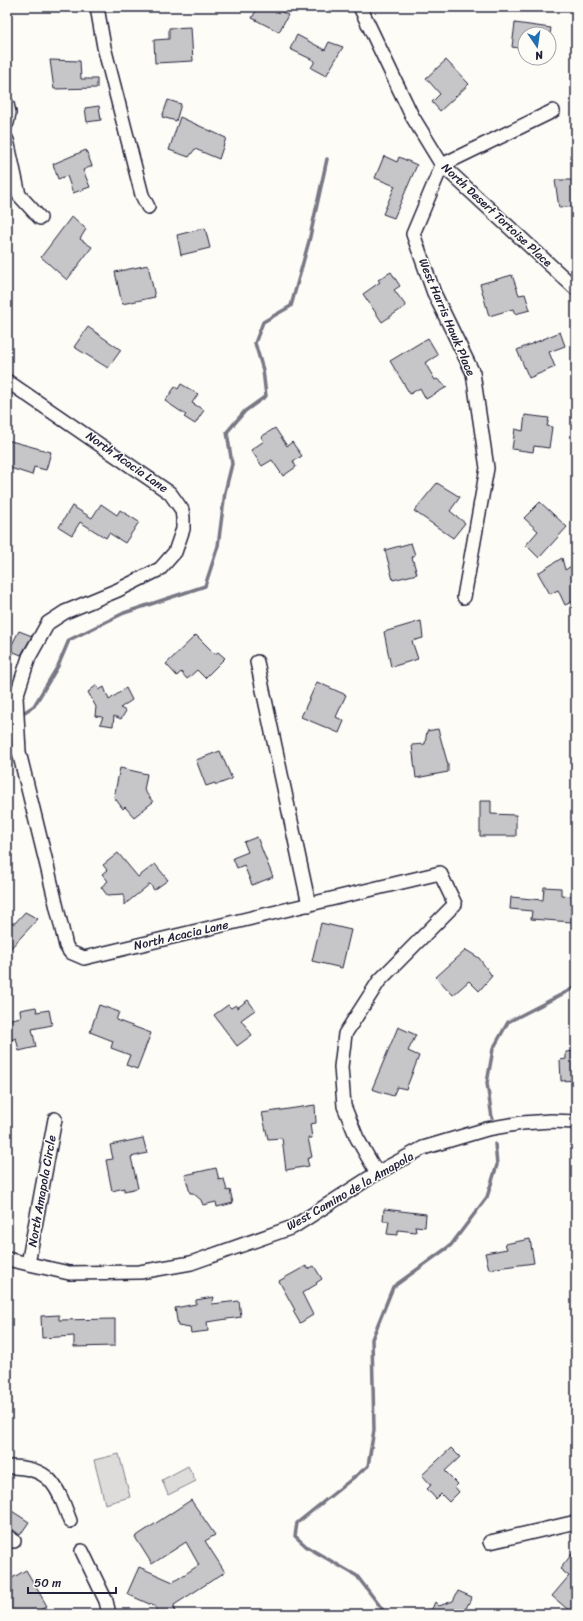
<svg xmlns="http://www.w3.org/2000/svg" width="583" height="1621" font-family="Sriracha,sans-serif">
<style>
.green{fill:#dddcdb;stroke:#807f8b}
.lines{fill:none;stroke-linecap:round;stroke-linejoin:round}
.stream{stroke:#787885;stroke-width:3.5}
.building{fill:#c6c6c8;stroke:#22223b}
.minor-casing{stroke:#22223b;stroke-width:16}
.minor{stroke:#fdfcf7;stroke-width:13}
.labels{text-anchor:middle;stroke-width:3;stroke-linejoin:round;paint-order:stroke}
.street-label{font-size:12px;fill:#22223b;stroke:#fdfcf7}
</style>
<rect width="100%" height="100%" fill="#fdfcf7"/>
<filter id="ink" filterUnits="userSpaceOnUse"><feTurbulence type="fractalNoise" baseFrequency=".025" numOctaves="2"/><feDisplacementMap in="SourceGraphic" scale="8" xChannelSelector="R" yChannelSelector="G"/><feConvolveMatrix kernelMatrix="1 2 1 2 8 2 1 2 1" color-interpolation-filters="sRGB"/></filter>
<g filter="url(#ink)">
<path class="green" d="M119 1454 130 1497 105 1504 94 1460Z
M188 1466 196 1481 168 1495 162 1480Z"/>
<g class="lines">
<path class="stream" d="M20 715 34 706 58 666 69 640 124 613 205 586 218 546 225 492 232 464 227 432 245 411 266 396 263 370 255 343 263 322 291 306 309 241 327 159
M7 724 13 720
M492 1118 487 1083 493 1049 508 1022 576 987
M386 1614 357 1576 307 1547 295 1536 297 1523 368 1466 374 1430 372 1339 393 1287 451 1245 487 1197 497 1165 495 1144"/>
</g>
<path class="building" d="M258 7H273L288 15 279 32 252 18Z
M515 23 551 28 550 34H525V49L512 47Z
M191 27 193 61 155 63 154 40 169 39V28Z
M297 35 325 50 329 42 343 47 326 76 311 68 315 61 290 49Z
M50 60 80 61 81 79H97V88L54 89Z
M446 60 469 84 440 111 432 102 440 94 426 78Z
M168 100 181 104 176 121 162 117Z
M99 106 101 120 87 122 85 108Z
M180 117 226 138 219 159 195 149 189 157 169 150Z
M86 150 92 166 83 170 90 187 73 193 67 176 58 179 53 164Z
M384 156 397 162 399 157 417 165 394 218 383 214 395 186 375 178Z
M555 180H576V206L559 208Z
M72 216 86 229 80 239 92 247 67 280 41 257Z
M205 228 210 248 181 255 177 235Z
M148 265 155 297 122 304 115 272Z
M391 272 400 286 394 290 406 306 382 322 363 294 380 282 378 280Z
M512 275 519 295 525 294 530 310 515 314 513 309 489 316 480 284Z
M88 327 121 350 108 368 74 347Z
M560 332 565 346 549 352 555 367 529 378 517 350Z
M428 338 438 355 425 363 435 380 437 379 447 387 426 399 420 388 410 394 390 361Z
M181 384 198 394 192 403 204 410 195 424 184 417 186 415 165 401 175 387 178 389Z
M525 415 549 418 547 426 552 427 549 448 534 446 533 452 512 449 515 429 523 431Z
M275 428 287 446 292 442 302 456 293 461 296 467 283 476 272 460 262 466 251 450 264 441 261 437Z
M7 440 51 452 46 470 34 467 32 475 7 467Z
M437 483 460 497 450 511 465 523 453 538 414 511Z
M540 502 567 527 539 558 526 545 538 531 524 518Z
M101 504 117 515 120 510 139 522 125 543 109 533 106 538 80 522 72 535 59 527 72 506 92 518Z
M411 543 415 555 412 557 417 574 393 580 385 550Z
M562 558 565 570 576 563V600L565 605 558 590 550 594 538 573Z
M421 621 423 638 412 641 418 659 391 667 384 632Z
M19 631 32 636 21 655 9 650Z
M196 635 215 654 218 652 225 658 205 678 197 670 187 679 181 672 177 676 166 664Z
M317 682 346 695 336 717 344 721 339 733 301 717Z
M97 685 99 690 104 687 109 700 126 688 132 700 120 708 126 711 121 719 114 716 113 726 100 724 103 717 95 716 96 707 88 692Z
M438 729 448 765V772L416 778 412 745 425 744 427 731Z
M220 751 232 779 216 785 215 783 206 786 196 760Z
M120 768 147 774 144 790 153 802 134 817 125 807 123 809 114 797Z
M480 801H491V814L516 815V836H480Z
M257 837 273 877 252 885 244 865 237 868 233 858 248 852 244 842Z
M118 853 138 877 155 864 168 880 154 890 150 884 124 905V894L107 895 101 887 108 881 102 874 107 870 103 865Z
M544 887 561 888V895L574 896 572 922 531 919 532 911 510 909 511 897 543 900Z
M25 912 38 919 7 952V923H15Z
M321 923 351 930 342 968 312 961Z
M466 950 479 958 492 976 479 991 469 981 453 995 436 977Z
M248 1000 255 1010 241 1020 252 1035 237 1046 214 1015 228 1005 231 1008 236 1005 237 1008Z
M99 1005 119 1012 116 1020 151 1033 137 1069 126 1065 130 1055 111 1048 113 1041 90 1032Z
M36 1007 37 1012 49 1010 52 1025 32 1029 36 1047 19 1051 16 1038 11 1040 7 1020 21 1017 20 1010Z
M398 1027 416 1035 408 1051 419 1056 406 1089 397 1087 393 1096 372 1089Z
M576 1051V1080L561 1081 560 1060 566 1059V1052Z
M315 1105 316 1123 310 1124 312 1138H308L312 1157 307 1159 309 1166 286 1170 282 1138 268 1139 262 1113Z
M143 1138 147 1153 131 1157 138 1188 124 1191V1188L112 1191 106 1160 113 1159 110 1145Z
M216 1168 219 1180 224 1179 227 1191 230 1190 233 1203 217 1207 216 1202 203 1205 201 1200 193 1193H190L185 1175Z
M384 1209 426 1214 425 1227 415 1226 416 1232 398 1230V1235L387 1234 389 1221H383Z
M530 1239 534 1263 489 1269 485 1253 507 1249 505 1244Z
M306 1266 308 1269 314 1266 322 1279 316 1283 317 1284 302 1293 313 1315 300 1323 293 1311 295 1310 279 1281Z
M214 1297 212 1304 239 1301 241 1317 207 1322 208 1331 191 1333 190 1328 178 1326 175 1308 196 1304V1300Z
M59 1315V1320L115 1319V1346L74 1347V1336L42 1338 41 1316Z
M451 1448 460 1457 445 1471 458 1484 455 1487 459 1492 449 1502 441 1494 436 1499 427 1489 431 1485 422 1475Z
M191 1500 215 1535 205 1541 225 1572 174 1605 175 1614H156V1607L127 1594 139 1567 173 1582 199 1565 186 1542 152 1564 135 1537Z
M7 1508 29 1522 20 1535 12 1529 7 1528Z
M576 1549V1608L572 1613 552 1596 569 1576 560 1569Z
M26 1570 47 1606 34 1614H10L8 1602 7 1603V1581Z
M458 1591 472 1597 463 1614H421V1612L432 1609 435 1602 439 1606 453 1601Z"/>
<g class="lines">
<g class="minor-casing">
<path id="minor" d="M97 7 104 47 142 195 148 207
M360 7 412 116 442 165 576 289
M7 104 9 113 7 123
M7 140 19 195 40 218
M7 381 170 493 182 510 183 518V529L175 552 160 569 118 590 65 612 48 623 29 657 16 697 19 752 48 870 66 946 70 952 84 958 440 873 455 904 379 981 345 1034 341 1067 344 1106 357 1138 377 1173
M464 597 487 468 473 373 434 293 413 234 442 165 553 111
M257 662 309 905
M7 1259 69 1273 140 1272 191 1263 293 1227 377 1173 423 1148 487 1129 522 1123 551 1121 576 1122
M28 1264 55 1119
M7 1467C50 1466 57 1485 70 1521
M7 1536 14 1541
M490 1542 576 1522
M82 1551 106 1601 109 1614"/>
</g>
<use href="#minor" class="minor"/>
</g>
</g>
<g class="labels">
<g class="street-label">
<text transform="translate(497 215) rotate(43)" y="4">North Desert Tortoise Place</text>
<text transform="translate(447 317) rotate(67)" y="4">West Harris Hawk Place</text>
<text transform="translate(127 462) rotate(35)" y="4">North Acacia Lane</text>
<text transform="translate(181 935) rotate(-13)" y="4">North Acacia Lane</text>
<text transform="translate(42 1191) rotate(-80)" y="4">North Amapola Circle</text>
<text transform="translate(350 1191) rotate(-30)" y="4">West Camino de la Amapola</text>
</g>
</g>
<rect width="583" height="1621" fill="none" stroke="#fdfcf7" stroke-width="24"/>
<rect x="12" y="12" width="559" height="1597" fill="none" stroke="#22223b" stroke-width="1.5" filter="url(#ink)"/>
<g transform="translate(537 46) rotate(167)"><circle r="19" fill="#fdfcf7" stroke="#a5a5ac"/>
<path d="M0-3L7 15L0 10L-7 15Z" fill="#1f6fb2"/>
<text y="-6" font-size="11" font-weight="bold" text-anchor="middle" fill="#22223b">N</text>
</g>
<path d="M28 1587v6h88v-6" fill="none" stroke="#22223b" stroke-width="2"/>
<text x="34" y="1587" font-size="12" fill="#22223b" stroke="#fdfcf7" stroke-width="3" paint-order="stroke">50 m</text>
</svg>
